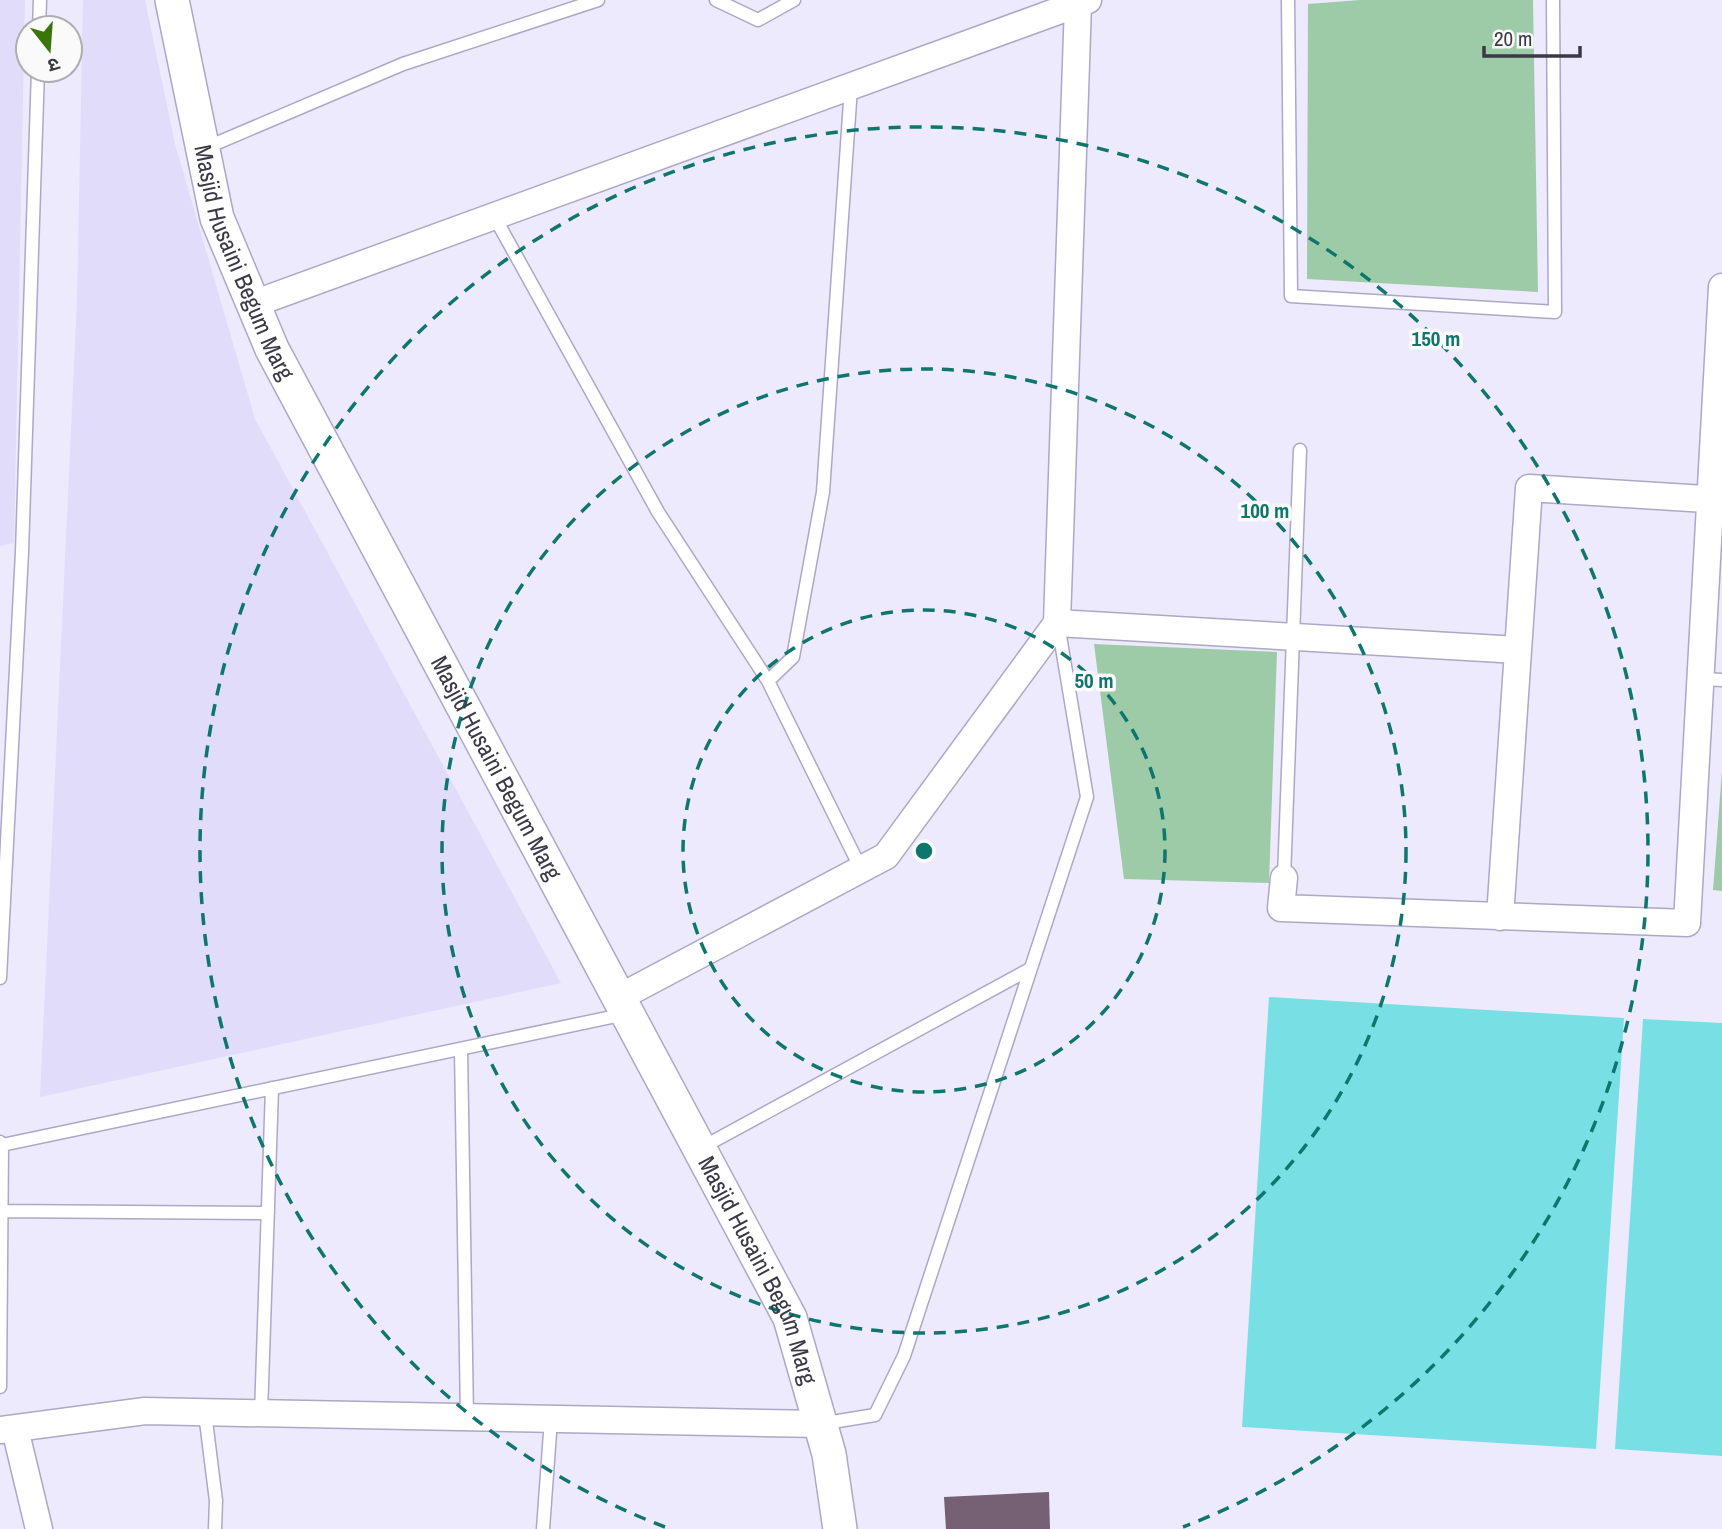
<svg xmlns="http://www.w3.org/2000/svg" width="1722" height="1529" font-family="'Archivo Narrow','Noto Sans Devanagari',sans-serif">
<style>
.built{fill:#e0dcfa}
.green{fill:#9dcba7}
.water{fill:#78e0e4}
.building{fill:#756074}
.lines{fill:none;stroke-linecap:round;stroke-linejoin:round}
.service-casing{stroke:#aca8c5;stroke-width:15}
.minor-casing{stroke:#aca8c5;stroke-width:29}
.tertiary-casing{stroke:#aca8c5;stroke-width:36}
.service{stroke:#fff;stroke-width:12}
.minor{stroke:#fff;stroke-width:26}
.tertiary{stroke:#fff;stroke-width:33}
.ring{fill:none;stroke:#0f766e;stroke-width:3.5;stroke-dasharray:12 9}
.labels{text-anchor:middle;stroke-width:7;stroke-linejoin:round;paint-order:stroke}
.street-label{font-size:24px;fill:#3b3945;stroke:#fafafa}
.centre{fill:#0f766e;stroke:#fafafa;stroke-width:3.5}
.ring-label{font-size:21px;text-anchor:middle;font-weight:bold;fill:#0f766e;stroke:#fafafa;stroke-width:7;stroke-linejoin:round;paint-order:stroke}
</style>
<rect width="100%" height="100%" fill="#edeafd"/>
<path class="built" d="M0 0H25L14 543 0 546Z
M83 0H145L175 144 255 419 561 983 40 1097 77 301Z"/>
<path class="green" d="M1360 0H1533L1538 292 1307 279 1308 4Z
M1094 644 1277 652 1269 883 1124 879Z
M1722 770V891L1713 890Z"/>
<path class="water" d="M1269 997 1624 1018 1596 1449 1242 1427Z
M1643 1019 1722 1023V1456L1615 1449Z"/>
<path class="building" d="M1049 1492 1050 1529H946L944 1497Z"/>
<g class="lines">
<g class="service-casing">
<path id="service" d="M716 0 758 20 794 0
M1288 0 1291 296 1555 312 1553 0
M39 28 40 0
M851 87 823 492 793 657 768 681 861 869
M203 149 403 64 598 0
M494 216 658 512 768 681
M1702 679 1722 680
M1284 878 1300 450
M0 978 22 552 38 70
M461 1049 467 1417
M0 1142 2 1145 0 1387
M2 1145 626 1014
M701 1148 1030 969
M2 1211 268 1213
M205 1413 216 1501 215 1529
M261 1414 272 1088
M820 1424 875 1415 904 1356 1087 797 1058 624
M543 1529 551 1419"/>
</g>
<g class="minor-casing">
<path id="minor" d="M253 304 1088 0
M1057 623 1518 650
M1284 878 1281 908 1687 923 1722 287
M1500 917 1529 488 1722 500
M620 997 886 856 1057 623 1078 4
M15 1429 39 1529
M0 1430 145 1411 820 1424"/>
</g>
<g class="tertiary-casing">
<g id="tertiary">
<path id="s1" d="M172 0 217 218 272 349 790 1318 829 1454 840 1529"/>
</g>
</g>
<use href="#service" class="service"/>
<use href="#minor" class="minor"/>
<use href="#tertiary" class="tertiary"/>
</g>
<g class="ring">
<circle cx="924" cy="851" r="241"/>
<circle cx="924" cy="851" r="482"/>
<path d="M665 1527A724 724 0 1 1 1183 1527"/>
</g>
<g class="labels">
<g class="street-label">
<text dy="8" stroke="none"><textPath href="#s1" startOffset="273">Masjid Husaini Begum Marg</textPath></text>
<text dy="8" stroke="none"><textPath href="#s1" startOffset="840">Masjid Husaini Begum Marg</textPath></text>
<text dy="8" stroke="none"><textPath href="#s1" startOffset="1407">Masjid Husaini Begum Marg</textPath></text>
</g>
</g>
<circle cx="924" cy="851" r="10" class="centre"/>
<g class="ring-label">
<text x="1436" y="346">150 m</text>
<text x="1265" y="518">100 m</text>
<text x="1094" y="688">50 m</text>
</g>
<g transform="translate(49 49) rotate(163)"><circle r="33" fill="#fafafa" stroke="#aeadb2" stroke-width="2"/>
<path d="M0-5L12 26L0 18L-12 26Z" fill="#3a750c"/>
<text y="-10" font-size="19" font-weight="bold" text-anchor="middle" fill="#3b3945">उ</text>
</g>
<path d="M1484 46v10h96v-10" fill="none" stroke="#3b3945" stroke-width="3.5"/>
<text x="1494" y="46" font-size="21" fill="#3b3945" stroke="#fafafa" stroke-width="5" paint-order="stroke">20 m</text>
</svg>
